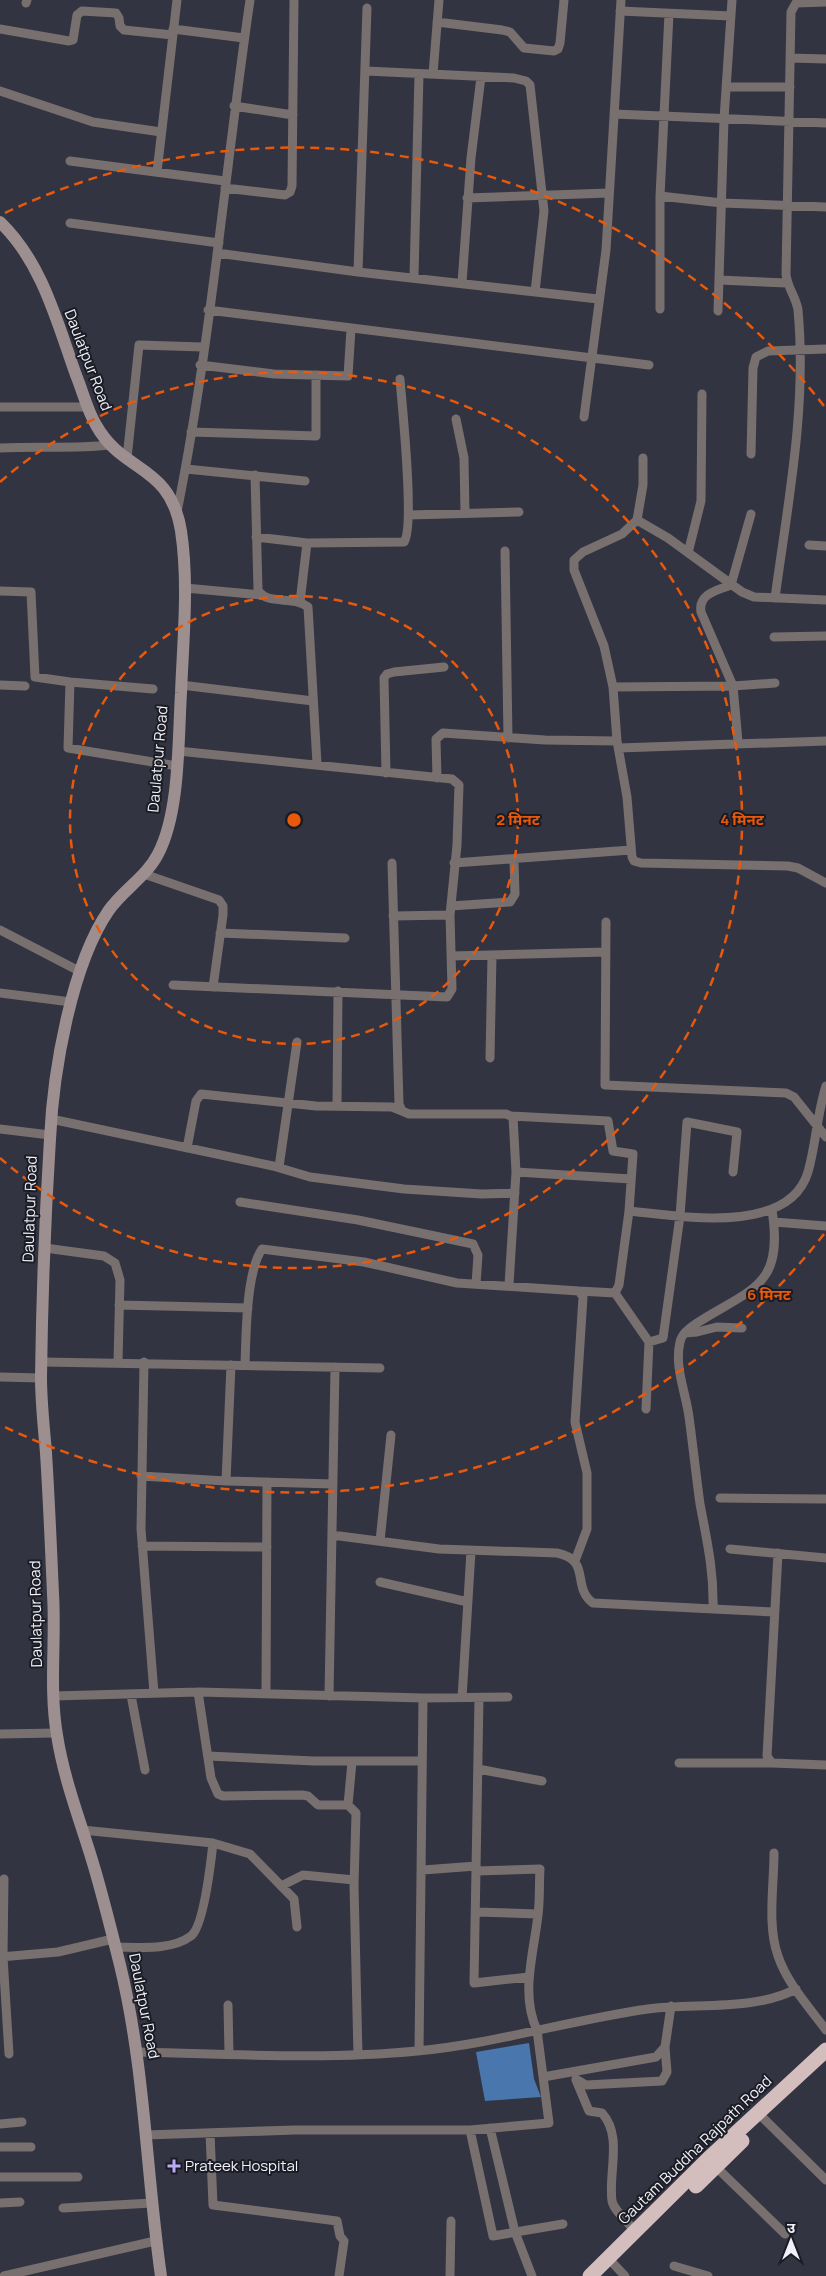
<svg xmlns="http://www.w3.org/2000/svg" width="826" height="2276" font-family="Manrope,'Noto Sans Devanagari',sans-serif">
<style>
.water{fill:#4976ad}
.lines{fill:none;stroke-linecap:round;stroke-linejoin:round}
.street{stroke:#786f6f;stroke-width:9}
.secondary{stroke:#9d8f8f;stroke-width:12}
.highway{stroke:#d4bebd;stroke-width:15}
.ring{fill:none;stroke:#e8590c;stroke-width:2.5;stroke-dasharray:9 6}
.poi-dot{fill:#b9abf7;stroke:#1b1c23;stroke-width:2}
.labels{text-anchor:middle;stroke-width:4;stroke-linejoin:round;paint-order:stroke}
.street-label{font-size:15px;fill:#eff0fa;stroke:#1b1c23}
.poi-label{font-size:15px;fill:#eff0fa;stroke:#1b1c23;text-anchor:start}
.centre{fill:#e8590c;stroke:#1b1c23;stroke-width:2.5}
.ring-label{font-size:15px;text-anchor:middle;font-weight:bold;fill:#e8590c;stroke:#1b1c23;stroke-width:4;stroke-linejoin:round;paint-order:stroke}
</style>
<rect width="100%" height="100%" fill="#323442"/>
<path class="water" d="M529 2043 534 2079 541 2097 485 2101 476 2052Z"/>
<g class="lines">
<path class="street" d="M26 3 27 0
M620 11 731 16
M437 22 502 30 510 32 524 48 554 51 558 49 560 43 564 0
M0 29 69 41 73 40 77 15 82 11 116 13 119 18 120 26 124 30 173 35
M173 29 244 38
M790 58 826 59
M366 71 514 78 526 81 530 85 544 211 535 292
M433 74 439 0
M726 87H790
M0 91 93 122 161 132
M234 106 293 115
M614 114 826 123
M70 161 225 181
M157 172 177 0
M225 188 285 195 290 192 292 186 294 0
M660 196 722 203 826 207
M467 198 609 193
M70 223 219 243
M217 253 358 272 598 299
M358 272 367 8
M414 277 419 74
M719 280 787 283
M462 283 471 158 481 77
M660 309V196L669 14
M208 310 649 365
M718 311 724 119 732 0
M200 365 274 374 348 376 351 329
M0 407H87
M584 417 606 250 621 0
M456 419 464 458 465 513
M191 432 316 436V375
M0 448C37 446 73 449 110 445
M751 454 753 368 756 357 768 351 826 349
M127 458 139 345 203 347
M643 458V485L637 520 622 534 583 552 574 560V570L604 646 613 687 617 741 627 797 632 857 634 861 641 863 788 866 798 868 826 883
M186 469 305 481
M255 475 258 590C267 606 294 595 308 607L317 764
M177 512C211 343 225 170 250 0
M409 515 519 512
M637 520 668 538 742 592 754 597 826 600
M256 537 307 543 404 542C415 527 402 405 400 379
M809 545 826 546
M505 551 508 738
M688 553 701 501 702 394
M185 588 261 595
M0 591 31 592 35 677 70 682 68 748 177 766
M775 598C788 502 807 407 798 310 796 297 787 287 786 274L791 12 796 3 826 2
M300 602 307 543
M774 637 826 636
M70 682 153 689
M0 685 25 686
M181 685 313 701
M613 687 733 686 775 683
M738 742 733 686 701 612C698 594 717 590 731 585L751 514
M619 748 826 741
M386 773 384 678 387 674 394 672 444 667
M437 778 436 739 443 733 545 740 617 741
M392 863 399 1104 402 1111 409 1114H506L513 1117 516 1172 509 1285
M454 863 631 850
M144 874 219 900 223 906V915L213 987
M451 906 510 902 515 894 514 860
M393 916 450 915
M606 922 605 1085 786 1093 794 1097 826 1137
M0 930 79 971
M220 933 345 938
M451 956 606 952
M173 985 447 997 452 989 450 915 457 845 459 785 452 779 178 751
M0 993 71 1002
M490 1058 492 955
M337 1105 338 991
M511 1116 608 1121 613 1151 633 1154 629 1211
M51 1119 273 1166 310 1177 404 1189 482 1194 515 1193
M0 1129 50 1135
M187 1148 196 1101 201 1094 316 1106 392 1107 402 1111
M279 1167 297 1042
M516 1172 631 1179
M240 1202 358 1220 473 1244 478 1255 476 1284
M774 1222 826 1226
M45 1248 104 1256 115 1263 120 1280 118 1362
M579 1291 615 1293 619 1285 629 1211C679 1216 789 1236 808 1172 816 1144 817 1114 826 1086
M615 1293 649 1342 646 1409
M119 1305 248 1308
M685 1333 697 1332 717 1327 742 1328
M649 1342 663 1338 680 1216 687 1122 737 1132 733 1172
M43 1362 380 1368
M144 1362 141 1529 154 1693
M245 1365C246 1337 246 1272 262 1249L364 1262 457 1283 579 1291 583 1297 575 1422 587 1473V1529L575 1561
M0 1377 41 1378
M141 1476 226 1481 333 1484
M226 1481 231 1365
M720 1498 826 1499
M332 1535 439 1549 557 1553C592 1560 571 1587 593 1603L774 1612
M380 1541 391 1435
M142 1546 267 1547
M730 1549 826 1558
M778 1553 767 1756 772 1763 826 1765
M380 1582 468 1602
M713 1609C714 1571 707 1541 700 1504 696 1475 693 1446 689 1417 686 1393 674 1367 680 1342 682 1333 690 1328 697 1323 752 1288 784 1287 772 1210
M198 1692 211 1778 218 1794 223 1796 302 1795 308 1796 318 1805H348L356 1813 354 1885 358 2055
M266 1694 267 1482
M131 1695 145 1770
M54 1696 198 1692 423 1698 508 1697
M329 1696 335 1367
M462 1698 471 1551
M479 1698 474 1983 529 1977
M0 1734 56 1733
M208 1756 314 1761H422
M679 1763H772
M478 1769 542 1781
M348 1805 352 1762
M82 1830 213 1843 250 1854 294 1899 297 1927
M774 1853C774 1886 767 1925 778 1956 787 1983 809 2007 826 2030
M423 1870 476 1866
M4 1879 3 1957 9 2054
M281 1886 303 1875 354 1880
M476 1912 538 1914
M115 1947C138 1947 171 1951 191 1936 204 1926 211 1861 213 1843
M0 1957 58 1952 113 1939
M228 2005 229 2054
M419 2051 423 1698
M137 2052C227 2054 327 2060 417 2051 494 2044 570 2020 648 2009 695 2003 755 2011 796 1989
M543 2077 656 2057 665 2047 671 2006
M576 2079 586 2085 662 2081 667 2072 665 2047
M576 2080 589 2111 602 2113C623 2136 608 2173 612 2201 614 2211 630 2224 636 2232
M758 2113 826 2180
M0 2124 22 2122
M490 2128 515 2232 532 2276
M470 2130 493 2236 563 2224
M210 2133 213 2205 337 2221 340 2236 344 2241 339 2276
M146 2135 295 2130H470L549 2123 537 2030C520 1995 534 1952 538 1915 540 1900 539 1884 540 1869L476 1871
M0 2147H31
M714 2165 785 2234
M0 2177H78
M0 2203 20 2202
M63 2208 152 2203
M609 2259 625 2276
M674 2266 708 2276
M4 2276 155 2241
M450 2276 451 2221"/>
<path class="secondary" d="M0 222C42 262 57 322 76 375 83 392 87 410 96 425 123 474 170 463 181 531 189 584 183 640 181 693 178 741 180 812 158 854 147 876 123 890 109 910 71 965 53 1073 50 1139 45 1218 42 1298 41 1377 41 1403 44 1428 46 1453 49 1500 51 1547 53 1594 56 1640 49 1689 57 1735 64 1781 82 1825 95 1870 104 1901 112 1933 120 1965 145 2067 146 2172 161 2276"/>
<path class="highway" d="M696 2186 742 2141
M590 2276 708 2159 826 2050"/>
</g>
<g class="ring">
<circle cx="294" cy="820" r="224"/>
<path d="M0 482A448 448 0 1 1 0 1158"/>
<path d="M824 1234A672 672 0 0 1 5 1427M5 213A672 672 0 0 1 824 406"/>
</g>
<path class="poi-dot" d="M171.5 2158.5h5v5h5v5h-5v5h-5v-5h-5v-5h5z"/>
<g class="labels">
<g class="street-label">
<text transform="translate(88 360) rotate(69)" y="5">Daulatpur Road</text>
<text transform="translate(158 759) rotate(-85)" y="5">Daulatpur Road</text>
<text transform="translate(30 1209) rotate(-88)" y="5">Daulatpur Road</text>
<text transform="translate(36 1614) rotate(-91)" y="5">Daulatpur Road</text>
<text transform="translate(144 2006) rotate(79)" y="5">Daulatpur Road</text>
<text transform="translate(695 2150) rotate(-44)" y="5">Gautam Buddha Rajpath Road</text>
</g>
<g class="poi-label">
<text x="185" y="2171">Prateek Hospital</text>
</g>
</g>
<circle cx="294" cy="820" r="8" class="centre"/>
<g class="ring-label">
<text x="518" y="825">2 मिनट</text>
<text x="742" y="825">4 मिनट</text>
<text x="769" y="1300">6 मिनट</text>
</g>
<g transform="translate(791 2241)" stroke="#1b1c23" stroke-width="4" paint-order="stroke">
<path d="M0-4L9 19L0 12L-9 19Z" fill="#eff0fa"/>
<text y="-8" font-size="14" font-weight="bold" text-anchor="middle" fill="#eff0fa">उ</text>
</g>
</svg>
